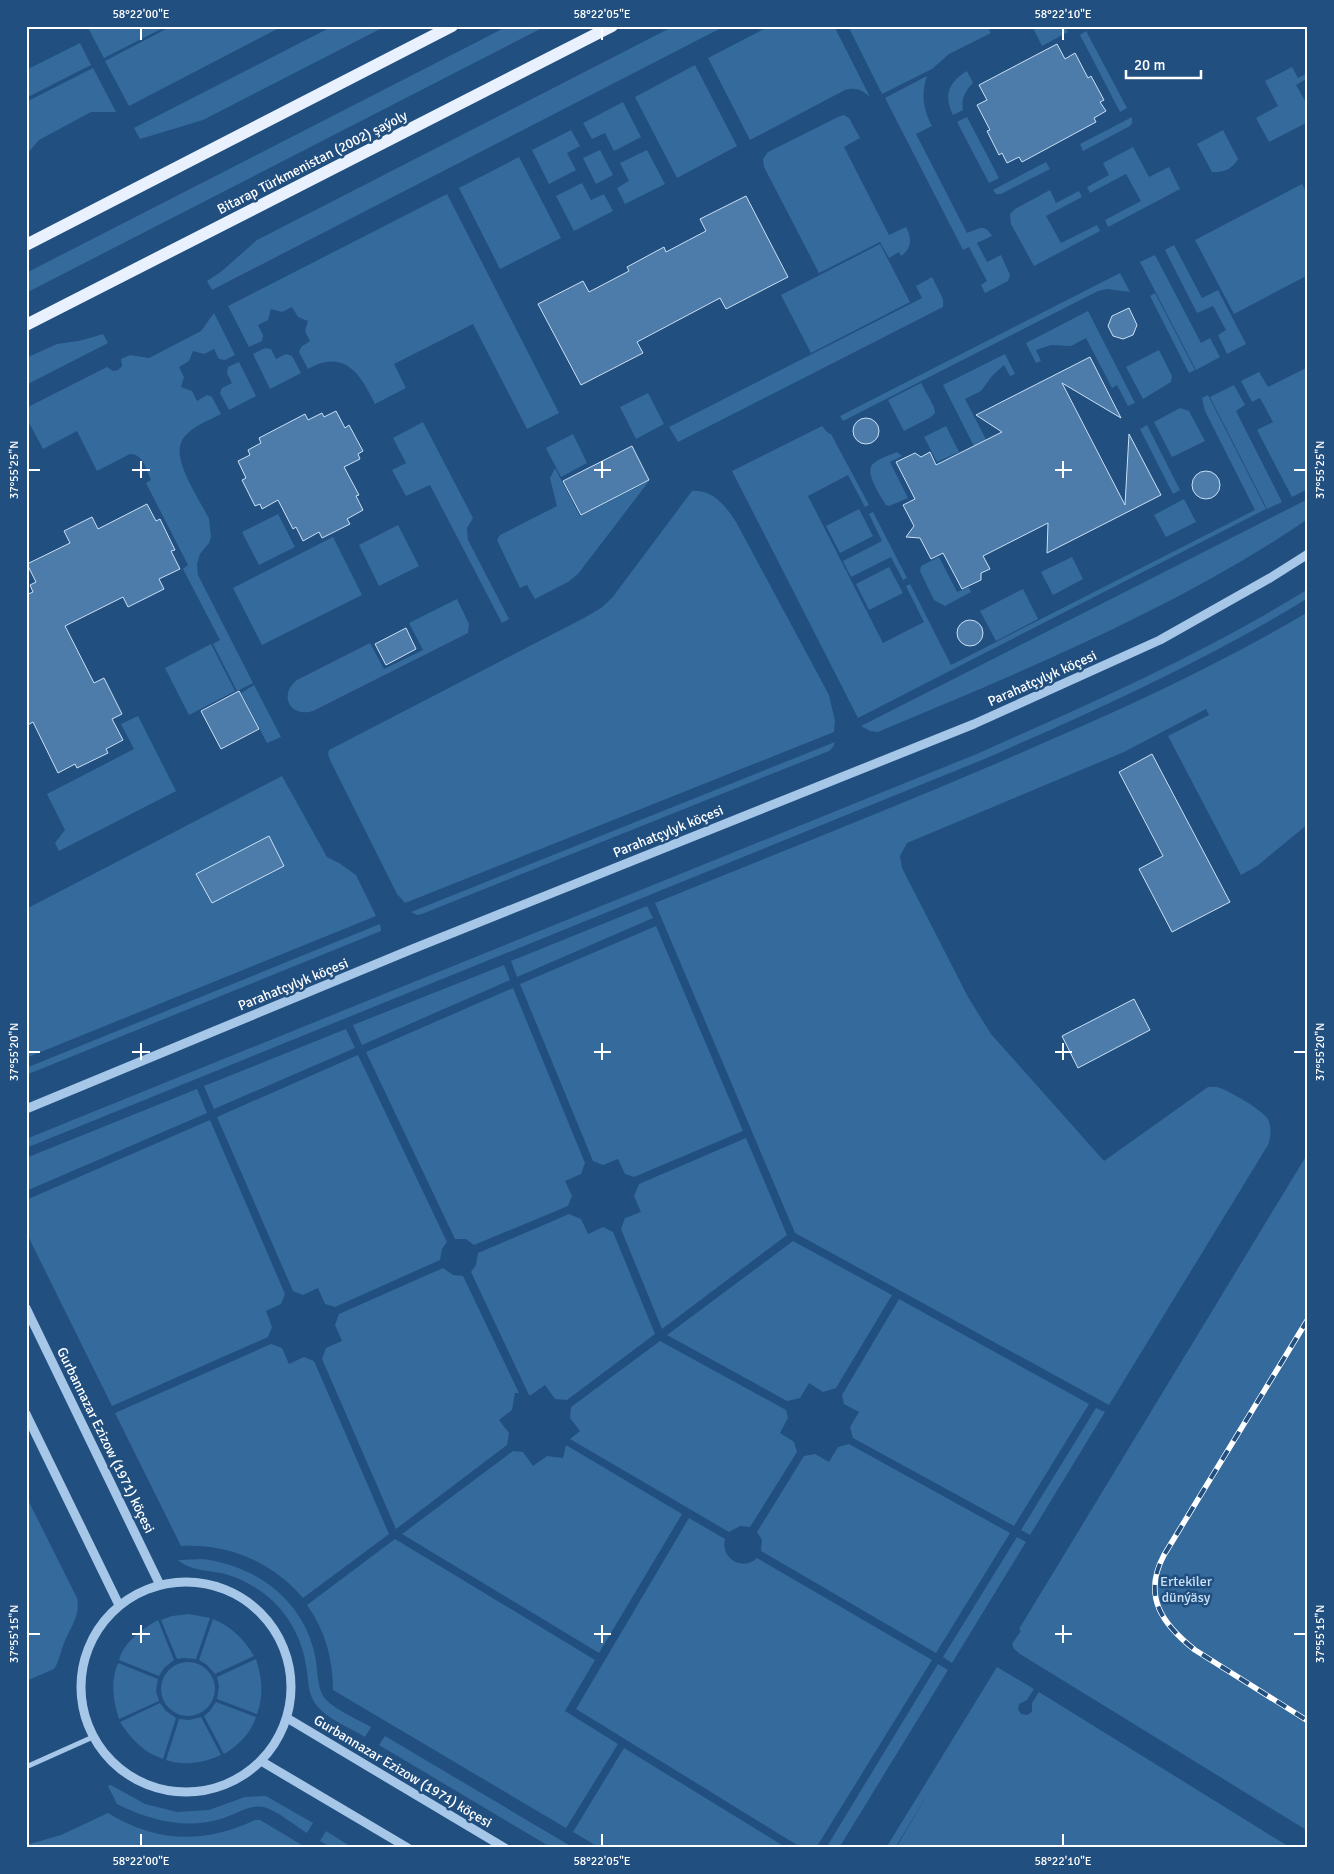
<svg xmlns="http://www.w3.org/2000/svg" width="1334" height="1874" font-family="Signika,sans-serif">
<style>
.green{fill:#356a9d}
.building{fill:#4e7caa;stroke:#cae0f5}
.lines{fill:none;stroke-linecap:round;stroke-linejoin:round}
.minor{stroke:#a6c7e7;stroke-width:5}
.tertiary{stroke:#a6c7e7;stroke-width:9}
.primary{stroke:#e8f1fd;stroke-width:12}
.rail-casing{stroke:#fff;stroke-width:5.5}
.rail{stroke:#214f7f;stroke-width:4;stroke-dasharray:11;stroke-linecap:butt}
.ticks{fill:none;stroke:#fff;stroke-width:2}
.labels{text-anchor:middle;stroke-width:5;stroke-linejoin:round;paint-order:stroke}
.street-label{font-size:14px;fill:#fff;stroke:#214f7f}
.park-label{font-size:14px;fill:#cae0f5;stroke:#214f7f}
.neatline{fill:none;stroke:#fff;stroke-width:2}
.ticks-label{font-size:12px;text-anchor:middle;fill:#fff}
</style>
<rect width="100%" height="100%" fill="#214f7f"/>
<path class="green" d="M87 26H283L129 106 105 61 166 29 165 27 104 58Z
M333 26H386L203 120 140 139 134 128Z
M508 26H546L26 293V273Z
M674 26H725L212 290 207 281 222 271 257 240Z
M770 26H834L870 97C862 90 856 87 845 90L750 140 708 58Z
M853 26H987L991 33 949 54 932 69 882 94 849 28Z
M1032 26H1064L1068 32 1042 46Z
M1086 31 1127 108 1120 112 1080 35Z
M80 43 91 65 26 98V70Z
M695 65 737 146 677 178 635 97Z
M1292 67 1298 78 1308 73V78L1296 85 1308 106V122L1269 142 1256 118 1278 106 1265 81Z
M93 68 116 112H91L39 140 26 155V102Z
M967 71 973 83C965 91 961 99 963 110L953 115C943 95 949 82 967 71Z
M927 76C921 94 923 109 932 126L916 134 967 233C979 229 984 223 992 236L977 243 987 262 1001 255 1010 275 1008 281 985 293 981 285 987 281 969 247 963 250 885 98Z
M623 102 641 137 614 151 605 133 592 139 583 123Z
M844 115 849 118 860 138 844 147 889 235 906 227C912 238 912 248 901 256L899 252 889 258 880 242 819 273 764 167 763 159 768 152 838 117Z
M967 117 999 178 989 183 957 122Z
M1132 117V123L1130 126 1083 151 1080 144Z
M571 130 580 146 567 153 576 170 549 184 532 150Z
M1223 130 1238 159C1232 169 1224 173 1212 172L1197 144Z
M1133 147 1149 177 1169 167 1180 189 1108 227 1105 220 1141 201 1126 174 1090 193 1087 187 1109 175 1103 163Z
M600 150 613 175 596 184 583 158Z
M647 150 665 184 625 204 617 188 629 181 620 163Z
M519 157 561 238 500 269 459 188Z
M1046 162 1050 169 1001 194H996L993 190Z
M582 183 591 200 604 194 613 211 574 231 556 196Z
M1302 184 1308 195V275L1234 314 1195 240Z
M1050 190 1056 203 1079 191 1082 197 1046 216 1061 243 1097 225 1100 231 1034 266 1011 224 1010 214 1015 209Z
M447 194 559 413 527 429 473 324 394 364 406 388 375 404C361 375 345 348 308 369L299 352 301 347 310 341 305 331 308 321 298 317 292 307 282 312 271 309 268 320 258 325 263 335 262 341 249 347 228 306Z
M880 244 910 302 811 353 781 295Z
M1174 245 1202 298 1218 290 1246 344 1227 354 1218 335 1226 330 1213 306 1197 313 1165 250Z
M1155 255 1201 343 1210 338 1220 357 1196 370 1140 262Z
M1120 273 1130 292 1107 289 1098 291 843 421 840 416Z
M932 277 943 299V307L678 442 669 427 922 298 916 286Z
M1155 293 1195 370 1189 373 1150 296Z
M1088 311 1135 403 1128 406 1117 385 1112 388 1086 338 1071 346 1051 345 1036 350 1041 361 1036 363 1026 343Z
M214 313 235 355 225 360 219 359 214 349 204 354 193 351 189 361 179 367 184 377 181 387 192 391 197 401 207 395 212 397 221 414C208 421 187 428 181 443 173 462 201 502 209 519L211 537 209 543 200 554 197 564 198 575 253 683 237 691 213 644 220 640 183 569 188 565 146 483 151 480C147 470 142 453 130 454L97 471 77 431 43 449 26 417V408L107 367 113 371 118 370 122 366 121 359 130 355 149 358 201 331Z
M103 334 108 343 26 385V358L57 344 79 341Z
M265 348 271 349 276 359 286 354 292 356 301 373 270 389 253 354Z
M1159 350 1172 376 1171 382 1143 399 1126 367Z
M1005 354 1015 374 1010 376 1004 365 992 376 981 391 965 399 991 449 979 456 943 385Z
M239 362 256 396 229 410 220 393 222 388 232 383 227 373 228 367Z
M1308 367V489L1292 497 1257 430 1273 422 1260 398 1252 402 1241 381 1259 372 1268 387Z
M921 383 934 407 935 413 931 417 904 431 888 400Z
M1234 385 1245 405 1236 411 1282 502 1267 509 1210 397Z
M648 393 664 424 636 439 620 407Z
M1208 395 1266 509 858 718 732 471 822 426 828 433 831 434 869 505 865 507 848 475 808 496 883 643 924 622 906 586 910 584 951 665 1255 510 1205 411 1202 398Z
M1180 408 1189 411 1205 441 1172 457 1154 422Z
M423 422 473 518 467 528 468 540 509 619 502 623 430 485 406 496 392 470 406 463 393 438Z
M1147 425 1180 490 1173 494 1140 429Z
M946 426 959 452 937 462 924 437Z
M573 434 587 463 561 477 546 448Z
M897 452 902 456 890 462 908 498 889 506 886 505C881 497 865 473 872 465 877 459 890 455 897 452Z
M555 468 580 516 649 481 578 574 568 582 535 599 527 585 520 588 497 540 500 535 557 506 550 478Z
M692 491C712 489 726 506 736 522L829 695 835 721 834 732 405 903 397 894 330 760 328 754 329 750 584 618 601 608 612 598Z
M1184 499 1196 522 1166 537 1154 515Z
M1308 499V519C1175 609 1025 670 878 732L870 731 861 726Z
M859 509 873 536 840 553 826 526Z
M873 512 907 578 903 580 891 557 851 577 843 561 882 541 869 514Z
M278 514 295 547 259 565 242 532Z
M398 525 419 566 379 586 359 545Z
M333 537 362 595 262 645 233 588Z
M939 557 957 592 969 587 971 592 945 606 934 600 920 571 921 566Z
M1072 557 1083 579 1053 595 1041 572Z
M889 567 903 593 869 610 856 584Z
M1023 589 1038 619 996 641 980 611Z
M1308 589V598C1204 662 1094 711 982 760L26 1148V1139L979 753C1091 703 1204 654 1308 589Z
M457 599 469 624 468 633 313 711C290 718 278 695 297 680L370 643 384 669 423 650 409 623Z
M1308 612V824L1257 866 1241 875 1168 736 1209 715 1206 709 1124 752 907 843 900 856 902 868 968 997 991 1034 1104 1161 1208 1087C1212 1087 1215 1086 1220 1088 1229 1091 1261 1109 1267 1118 1272 1125 1271 1137 1268 1145L1109 1405 795 1233 655 903C787 849 920 798 1050 740 1138 702 1225 661 1308 612Z
M211 644 235 691 189 715 165 668Z
M254 685 281 737 267 743 241 693Z
M138 716 176 791 59 851 55 843 65 830 47 794 134 749 121 724Z
M835 742 833 747 829 751 422 914 417 915 411 912Z
M282 776 327 857 339 863 356 875 376 916 26 1058V909Z
M647 906 653 918 517 977 511 961Z
M380 924 381 931 26 1075V1068Z
M656 926 743 1131 634 1177 625 1174 618 1159 603 1165 593 1161 520 984Z
M504 965 510 980 362 1045 353 1025Z
M513 988 585 1163 581 1174 565 1181 572 1196 568 1206 474 1245 466 1239H455L366 1052Z
M346 1029 355 1048 214 1109 204 1086Z
M358 1055 447 1242 442 1249 440 1260 335 1307 325 1304 318 1288 303 1295 293 1291 217 1117Z
M197 1089 207 1113 26 1191V1158Z
M210 1120 285 1294 281 1304 266 1311 272 1327 268 1337 112 1406 26 1232V1200Z
M746 1138 787 1235 662 1329 621 1229 625 1218 641 1212 634 1196 639 1184Z
M1308 1153V1831L1020 1654 1014 1649 1012 1644 1021 1631 1019 1629Z
M569 1214 581 1219 588 1234 603 1227 613 1232 655 1334 567 1400 555 1399 545 1385 531 1395H529L471 1272 476 1265 478 1253Z
M793 1241 892 1295 836 1388 823 1392 809 1383 800 1398 787 1401 667 1335Z
M443 1268 453 1275 463 1276 519 1393H515L512 1410 499 1420 509 1433 507 1445 396 1529 322 1359 326 1348 342 1341 335 1325 339 1314Z
M899 1299 1089 1404 1014 1526 853 1438 850 1427 859 1412 844 1404 842 1395Z
M660 1341 786 1410 788 1418 780 1433 794 1442 797 1452 750 1527 740 1526 729 1532 570 1439 580 1431 570 1418 571 1407Z
M271 1344 282 1348 289 1364 304 1357 314 1361 389 1534 303 1598C272 1562 228 1543 181 1546L115 1413Z
M1096 1408 1105 1412 1030 1535 1021 1530Z
M849 1444 1010 1533 936 1653 761 1551 762 1540 757 1532 804 1456 815 1454 829 1462 838 1447Z
M566 1445 682 1514 599 1653 402 1534 513 1451 523 1452 533 1466 547 1456 563 1458Z
M26 1496 77 1598C81 1615 70 1628 64 1643 61 1651 59 1659 56 1666L54 1669 26 1681Z
M689 1518 725 1539C720 1558 743 1572 757 1558L932 1660 816 1848H802L576 1709Z
M1017 1537 1026 1542 952 1663 943 1657Z
M395 1539 595 1660 565 1711 618 1744 566 1828 333 1690C333 1659 325 1630 307 1605Z
M203 1559C255 1566 301 1598 314 1651 318 1665 316 1683 323 1696 331 1708 357 1719 371 1727L365 1737C349 1727 326 1719 315 1703 307 1692 309 1679 306 1666 303 1642 291 1619 274 1602 260 1589 243 1579 225 1574 209 1570 190 1571 178 1560Z
M189 1614 210 1618 196 1659 183 1658 177 1659 161 1620 172 1616Z
M213 1619C232 1627 244 1639 254 1656L215 1674 207 1665 199 1660Z
M158 1620 174 1660 164 1668 159 1676 119 1660C124 1642 142 1629 158 1620Z
M256 1659C262 1678 264 1695 257 1714L217 1699 219 1686 217 1677Z
M161 1689a27 27 0 1 1 54 0a27 27 0 1 1-54 0Z
M118 1663 158 1679 156 1691 159 1701 119 1719C113 1700 110 1682 118 1663Z
M938 1664 948 1670 839 1848H826Z
M997 1667 1034 1689 1027 1700 1019 1704 1018 1709 1021 1714 1027 1715 1032 1712V1703L1039 1692 1291 1848H896L930 1790 895 1848H886Z
M216 1702 256 1717C251 1733 238 1746 224 1754L204 1716 209 1712Z
M160 1703 166 1711 176 1718 163 1759C143 1752 131 1739 120 1722Z
M201 1717 221 1755C204 1763 184 1766 166 1760L179 1719 189 1720Z
M385 1736 574 1848H552L379 1745Z
M624 1748 787 1848H600L573 1832Z
M111 1785 145 1804 177 1812 209 1810 245 1797 266 1796 313 1823 307 1833C294 1825 279 1812 264 1807 251 1804 236 1814 224 1818 187 1830 151 1821 117 1804L108 1786Z
M108 1813C157 1843 204 1844 255 1820H260L307 1848H26V1845L61 1835Z
M326 1831 353 1848H332L320 1841Z"/>
<path class="building" d="M1057 44 1065 59 1075 53 1088 78 1091 76 1104 100 1100 102 1106 111 1094 118 1096 122 1022 162 1019 157 1007 163 1002 153 999 155 987 131 990 130 977 105 987 100 979 85Z
M746 196 788 277 726 309 720 298 637 342 643 353 581 385 538 304 583 281 589 292 629 271 627 267 664 247 666 252 706 231 700 219Z
M1129 308 1137 325 1133 335 1123 339 1113 336 1108 326 1112 316Z
M1090 357 1121 418 1062 383 1125 505 1129 434 1161 495 1047 553 1048 523 983 556 990 569 981 573V580L962 589 943 553 931 559 920 538 906 537 914 526 903 505 915 499 896 462 915 453 921 457 930 452 936 465 1002 432 976 415Z
M336 411 345 428 349 425 363 451 358 454 360 459 344 467 359 495 356 496 363 510 347 519 350 524 322 538 319 532 303 541 296 527 293 529 278 500 262 509 260 504 255 506 242 480 246 478 238 461 250 455 248 450 261 443 259 438 305 414 308 420 322 413 324 417Z
M853 431a13 13 0 1 1 26 0a13 13 0 1 1-26 0Z
M632 446 649 480 581 515 563 481Z
M1192 485a14 14 0 1 1 28 0a14 14 0 1 1-28 0Z
M147 504 156 521 160 519 175 550 171 551 180 569 159 579 164 589 128 607 123 597 65 626 94 683 104 678 122 714 112 719 123 740 106 749 108 753 77 768 75 764 58 773 33 722 26 726V595L33 592 30 585 36 582 27 564 70 543 64 531 92 517 98 529Z
M957 633a13 13 0 1 1 26 0a13 13 0 1 1-26 0Z
M406 628 416 649 386 665 375 644Z
M239 691 259 729 221 749 201 711Z
M1152 754 1230 902 1172 932 1139 869 1163 856 1119 772Z
M269 836 284 866 212 903 196 874Z
M1134 999 1150 1030 1078 1068 1062 1036Z"/>
<g class="lines">
<path class="minor" d="M26 1767 93 1737"/>
<path class="tertiary" d="M26 1109 410 950 974 724 1160 640 1270 578 1308 554
M26 1308 160 1585
M26 1414 119 1605
M81 1687a105 105 0 1 1 210 0a105 105 0 1 1-210 0Z
M287 1718 505 1848
M261 1761 408 1848"/>
<path class="primary" d="M26 245 452 26
M26 325 612 26"/>
<g class="rail-casing">
<path id="rail" d="M1308 1319 1164 1555C1142 1596 1162 1624 1195 1650L1308 1721"/>
</g>
<use href="#rail" class="rail"/>
</g>
<path class="ticks" d="M141 28V40M602 28V40M1063 28V40M141 461V478M602 461V478M1063 461V478M28 470H40M132 470H150M594 470H611M1055 470H1072M1294 470H1306M141 1043V1060M602 1043V1060M1063 1043V1060M28 1052H40M132 1052H150M594 1052H611M1055 1052H1072M1294 1052H1306M141 1625V1643M602 1625V1643M1063 1625V1643M28 1634H40M132 1634H150M594 1634H611M1055 1634H1072M1294 1634H1306M141 1834V1846M602 1834V1846M1063 1834V1846"/>
<g class="labels">
<g class="street-label">
<text transform="translate(312 162) rotate(-27)" y="5">Bitarap Türkmenistan (2002) şaýoly</text>
<text transform="translate(1042 678) rotate(-24)" y="5">Parahatçylyk köçesi</text>
<text transform="translate(668 831) rotate(-22)" y="5">Parahatçylyk köçesi</text>
<text transform="translate(293 984) rotate(-22)" y="5">Parahatçylyk köçesi</text>
<text transform="translate(106 1440) rotate(64)" y="5">Gurbannazar Ezizow (1971) köçesi</text>
<text transform="translate(403 1771) rotate(31)" y="5">Gurbannazar Ezizow (1971) köçesi</text>
</g>
<g class="park-label">
<text x="1186" y="1586">Ertekiler<tspan x="1186" dy="16">dünýäsy</tspan></text>
</g>
</g>
<rect width="1334" height="1874" fill="none" stroke="#214f7f" stroke-width="55"/>
<path d="M1126 70v8h75v-8" fill="none" stroke="#ffffff" stroke-width="2.5"/>
<text x="1134" y="70" font-size="15" fill="#ffffff" stroke="#214f7f" stroke-width="4" paint-order="stroke">20 m</text>
<rect x="28" y="28" width="1278" height="1818" class="neatline"/>
<g class="ticks-label">
<text x="141" y="18">58°22'00"E</text>
<text x="602" y="18">58°22'05"E</text>
<text x="1063" y="18">58°22'10"E</text>
<text transform="translate(14 470) rotate(-90)" y="4">37°55'25"N</text>
<text transform="translate(1320 470) rotate(-90)" y="4">37°55'25"N</text>
<text transform="translate(14 1052) rotate(-90)" y="4">37°55'20"N</text>
<text transform="translate(1320 1052) rotate(-90)" y="4">37°55'20"N</text>
<text transform="translate(14 1634) rotate(-90)" y="4">37°55'15"N</text>
<text transform="translate(1320 1634) rotate(-90)" y="4">37°55'15"N</text>
<text x="141" y="1865">58°22'00"E</text>
<text x="602" y="1865">58°22'05"E</text>
<text x="1063" y="1865">58°22'10"E</text>
</g>
</svg>
